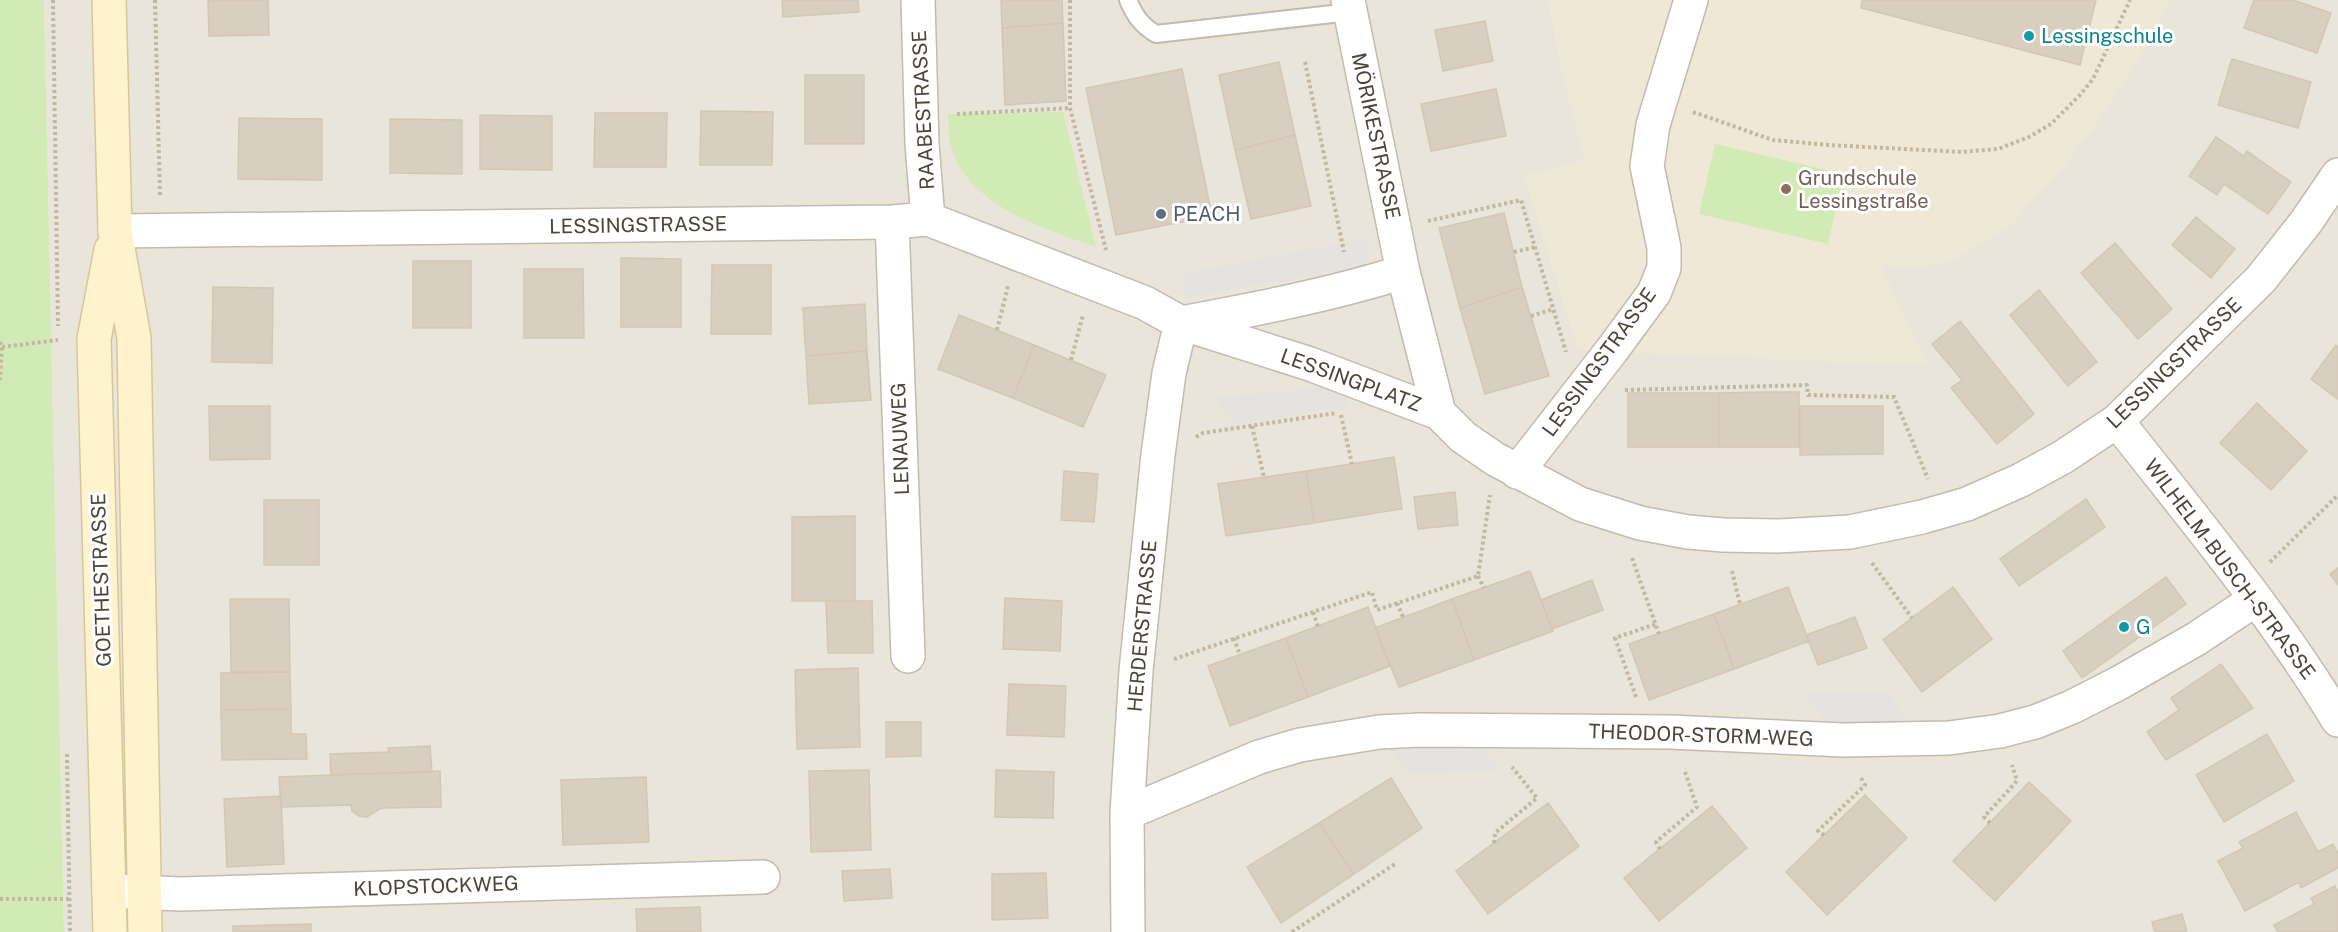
<svg xmlns="http://www.w3.org/2000/svg" width="2338" height="932" font-family="'Public Sans',sans-serif">
<style>
.residential{fill:#eae5da}
.education{fill:#efe8d6}
.green{fill:#d2eab5}
.parking{fill:#e5e3e0}
.building{fill:#d8cfc1;stroke:#d3c7b4;stroke-width:1.5}
.lines{fill:none;stroke-linecap:round;stroke-linejoin:round}
.lane-casing{stroke:#c2bbae;stroke-width:20}
.street-casing{stroke:#c2bbae;stroke-width:36}
.secondary-casing{stroke:#d6c79b;stroke-width:36}
.path{stroke:#c4b79f;stroke-width:4;stroke-dasharray:3 3;stroke-linecap:butt}
.lane{stroke:#fff;stroke-width:16}
.street{stroke:#fff;stroke-width:33}
.secondary{stroke:#fff3cd;stroke-width:33}
.culture-dot{fill:#0f9aa8;stroke:#fff;stroke-width:2}
.education-dot{fill:#8d6e63;stroke:#fff;stroke-width:2}
.service-dot{fill:#5c6f8a;stroke:#fff;stroke-width:2}
.labels{text-anchor:middle;stroke-width:6;stroke-linejoin:round;paint-order:stroke}
.culture-label{font-size:20px;fill:#0d838f;stroke:#fff;text-anchor:start}
.street-label{font-size:20px;fill:#4b4439;stroke:#fff}
.education-label{font-size:20px;fill:#785e54;stroke:#fff;text-anchor:start}
.service-label{font-size:20px;fill:#4e5e75;stroke:#fff;text-anchor:start}
</style>
<rect width="100%" height="100%" fill="#f6f3ec"/>
<path class="residential" d="M44 0H2338V932H64Z"/>
<path class="education" d="M1548 0H2169L2159 25 2124 83 2092 130 2056 176 2009 227 1951 262 1911 268 1881 266 1928 366 1578 350 1524 176 1584 160 1560 64Z"/>
<path class="green" d="M0 0H44L64 932H0Z
M1063 112 1096 247C1045 229 968 206 951 147 948 137 949 125 948 114Z
M1715 144 1844 174 1828 244 1699 214Z"/>
<path class="parking" d="M1368 238 1367 265 1202 295 1183 294 1182 274Z
M1335 386 1351 407 1235 424 1215 398Z
M1887 692 1914 726 1832 729 1804 693Z
M1388 745 1480 746 1499 770 1408 774Z"/>
<path class="building" d="M208 0H268L269 35 209 36Z
M782 0H858L859 12 783 17Z
M1001 0H1062L1063 23 1002 28Z
M1862 0H2096L2080 65 1861 8Z
M2254 0H2293L2331 13 2317 53 2244 28Z
M1485 21 1493 61 1443 71 1435 30Z
M1063 23 1066 101 1005 105 1002 28Z
M2232 59 2311 82 2298 128 2218 105Z
M1279 62 1295 135 1235 150 1219 75Z
M1182 69 1212 216 1116 235 1086 88Z
M805 75H864V144H805Z
M1496 89 1506 136 1431 151 1421 104Z
M701 111 773 112 772 165H700Z
M595 113H667L666 167H594Z
M480 115 552 116V170L480 169Z
M239 118 322 119V180L238 179Z
M390 119 462 120V174L390 173Z
M1295 135 1311 206 1251 219 1235 150Z
M2216 137 2244 156 2247 151 2291 182 2268 214 2224 184 2217 195 2189 176Z
M1504 213 1522 287 1460 308 1439 228Z
M2196 217 2235 249 2211 278 2172 245Z
M2115 243 2172 309 2138 339 2081 273Z
M621 258 681 259V327H621Z
M413 261H471V328H413Z
M712 265H771V334H711Z
M524 269H583L584 338H524Z
M213 287 273 288 272 363 212 362Z
M1522 287 1549 376 1485 394 1460 308Z
M2039 290 2097 362 2068 386 2010 315Z
M865 304 867 351 806 356 803 308Z
M959 315 1034 345 1013 398 938 369Z
M1960 321 2034 414 1997 444 1951 388 1962 380 1932 344Z
M1034 345 1106 375 1083 427 1013 398Z
M2336 345 2338 347V399L2311 379Z
M867 351 871 400 809 404 806 356Z
M1765 392H1799V447H1719V393Z
M1628 393H1719V447H1628Z
M2257 403 2307 451 2271 490 2220 443Z
M209 406H270V459L210 460Z
M1800 406H1883V454L1800 455Z
M1394 457 1402 509 1314 523 1306 471Z
M1064 471 1098 474 1094 522 1061 520Z
M1306 471 1314 523 1226 536 1218 484Z
M1455 492 1458 525 1418 529 1414 497Z
M2086 499 2105 527 2019 586 2000 559Z
M264 500H319V565H264Z
M855 516V601H792V517Z
M2338 568V585L2330 574Z
M1530 571 1553 631 1474 660 1452 599Z
M2166 577 2186 604 2082 678 2063 651Z
M1592 580 1603 610 1552 629 1541 600Z
M1788 587 1809 641 1734 669 1714 614Z
M1953 587 1992 639 1922 692 1883 640Z
M1005 598 1062 601 1060 651 1003 649Z
M230 599H289L290 672H231Z
M1452 599 1474 660 1399 687 1375 628Z
M826 601H872L873 653H828Z
M1368 607 1390 666 1308 697 1286 638Z
M1714 614 1734 669 1649 700 1629 644Z
M1855 617 1867 648 1818 665 1806 635Z
M1286 638 1308 697 1230 726 1208 666Z
M2221 664 2253 708 2166 760 2147 732 2179 710 2171 698Z
M858 668 860 747 797 749 795 670Z
M290 672 291 709 221 710V673Z
M1009 684 1066 686 1064 737 1007 735Z
M291 709V734H306L307 759 222 760 221 710Z
M886 722H921V756L886 757Z
M2267 734 2294 781 2224 822 2196 775Z
M430 746 432 772 331 775 330 754 389 752 388 748Z
M869 770 871 850 811 852 809 771Z
M996 770 1054 772 1053 818 995 817Z
M440 771 441 807 381 808 367 817 359 816 352 811 351 805 281 807 279 777Z
M646 777 649 842 563 845 561 780Z
M1391 778 1422 828 1354 874 1319 823Z
M2029 782 2071 821 1995 901 1953 861Z
M1865 795 1907 838 1827 915 1786 872Z
M281 796 284 864 227 867 224 799Z
M1548 803 1579 846 1488 914 1456 871Z
M1712 806 1747 848 1659 921 1624 878Z
M2296 812 2318 852 2333 844 2338 853V868L2301 888 2299 882 2245 911 2218 861 2243 848 2239 842Z
M1319 823 1354 874 1281 923 1247 867Z
M890 869 892 898 844 901 842 871Z
M1046 873 1048 918 992 920V874Z
M2335 886 2338 892V932H2278L2274 925 2314 904 2311 898Z
M700 907 701 932H637L636 909Z
M2182 914 2187 932H2155L2152 922Z
M311 924V932H233V926Z"/>
<g class="lines">
<g class="lane-casing">
<path id="lane" d="M1128 0C1135 16 1141 25 1156 34L1350 12"/>
</g>
<g class="street-casing">
<path id="street" d="M918 0 922 144 928 219
M1348 0 1403 272 1439 413
M892 222 908 656
M115 231 892 222 928 219 1145 303 1181 323 1310 364 1439 413 1463 437 1495 459 1580 504 1640 523 1688 532 1723 535 1777 536 1850 532 1922 517 1967 504 2021 480 2063 457 2117 421 2261 279 2306 222 2338 175
M2117 421C2193 518 2274 614 2338 720
M1517 472 1612 350 1654 293 1664 268V248L1647 166 1653 125 1691 0
M1127 813 1259 757 1300 745 1379 732 1420 730 1670 732 1843 740 1949 738 2000 731 2035 722 2072 707 2119 683 2196 639 2256 599
M109 891 181 894 763 877
M1128 932 1127 813 1136 671 1158 455 1169 373 1181 323C1256 309 1330 295 1403 272"/>
</g>
<g class="secondary-casing">
<path id="secondary" d="M109 0 115 231 134 338 145 932
M110 932 94 339 111 250"/>
</g>
<path class="path" d="M53 0 58 326
M155 0 160 197
M1070 0V108L1106 250
M1305 62 1344 252
M1693 112 1773 140 1829 145 1962 152 1998 149 2029 137 2051 124 2080 95 2093 79 2130 0
M957 114 1070 108
M1428 221 1521 200 1566 352
M1514 252 1535 247
M1531 316 1554 309
M997 330 1008 286
M0 342 2 347 0 380
M2 347 58 340
M1071 360 1083 315
M1625 390 1807 385 1808 395 1894 397 1928 479
M1341 415 1352 464
M1252 426 1264 477
M1196 437 1203 433 1336 413
M1632 558 1659 634
M2270 562 2338 495
M1872 563 1912 618
M1732 571 1740 604
M1478 576 1484 588
M1397 603 1403 617
M1313 612 1318 627
M1234 638 1240 655
M1174 659 1372 592 1377 610 1478 576 1490 495
M1636 697 1615 638 1656 624
M67 754 70 932
M1990 823 1984 817 2017 781 2012 765
M1824 835 1818 831 1865 785 1860 776
M1494 843 1495 833 1537 798 1512 767
M1660 849 1656 842 1697 807 1684 769
M0 899H70
M1292 932 1395 864"/>
<use href="#lane" class="lane"/>
<use href="#street" class="street"/>
<use href="#secondary" class="secondary"/>
</g>
<g class="culture-dot">
<circle cx="2029" cy="36" r="6"/>
<circle cx="2124" cy="627" r="6"/>
</g>
<circle class="education-dot" cx="1786" cy="189" r="6"/>
<circle class="service-dot" cx="1161" cy="214" r="6"/>
<g class="labels">
<g class="culture-label">
<text x="2041" y="43">Lessingschule</text>
<text x="2136" y="634">G</text>
</g>
<g class="street-label">
<text transform="translate(923 110) rotate(-93)" y="7">RAABESTRASSE</text>
<text transform="translate(1376 136) rotate(78)" y="7">MÖRIKESTRASSE</text>
<text transform="translate(638 225) rotate(-1)" y="7">LESSINGSTRASSE</text>
<text transform="translate(1599 362) rotate(-54)" y="7">LESSINGSTRASSE</text>
<text transform="translate(2174 363) rotate(-44)" y="7">LESSINGSTRASSE</text>
<text transform="translate(1351 380) rotate(20)" y="7">LESSINGPLATZ</text>
<text transform="translate(900 439) rotate(-92)" y="7">LENAUWEG</text>
<text transform="translate(2230 569) rotate(53)" y="7">WILHELM-BUSCH-STRASSE</text>
<text transform="translate(101 580) rotate(-92)" y="7">GOETHESTRASSE</text>
<text transform="translate(1142 626) rotate(-85)" y="7">HERDERSTRASSE</text>
<text transform="translate(1701 735) rotate(2)" y="7">THEODOR-STORM-WEG</text>
<text transform="translate(436 886) rotate(-2)" y="7">KLOPSTOCKWEG</text>
</g>
<g class="education-label">
<text x="1798" y="185">Grundschule<tspan x="1798" dy="23">Lessingstraße</tspan></text>
</g>
<g class="service-label">
<text x="1173" y="221">PEACH</text>
</g>
</g>
</svg>
